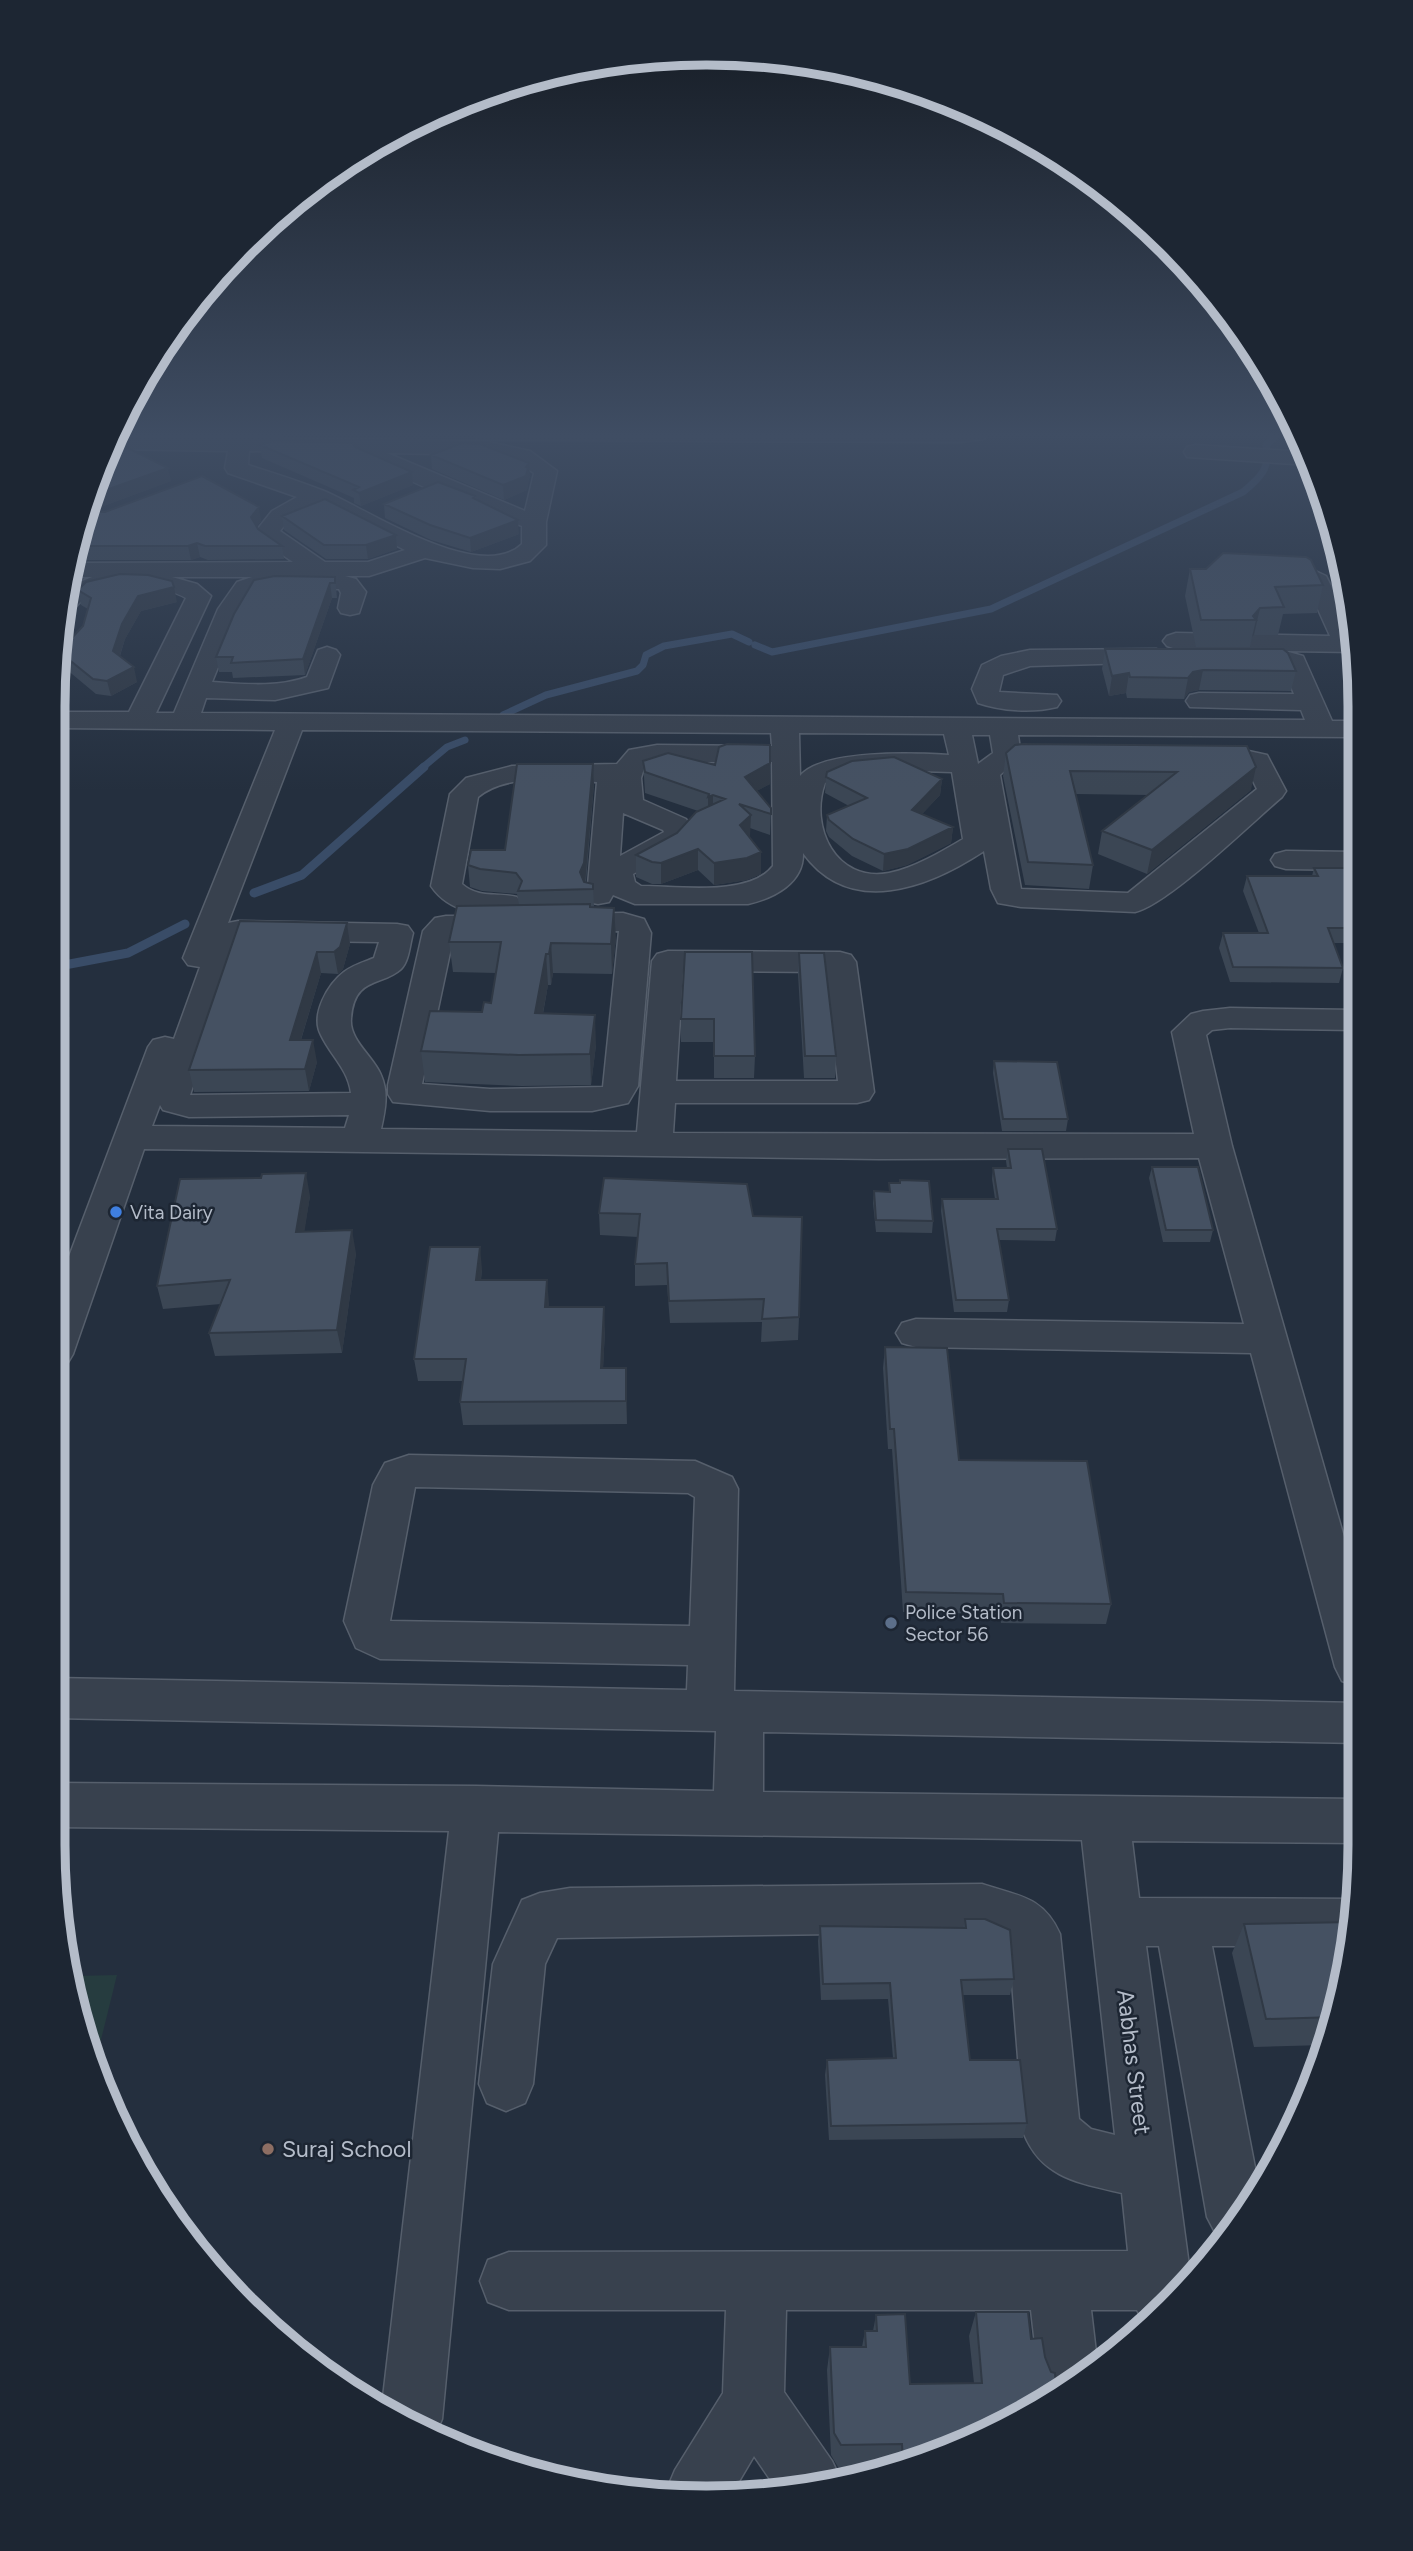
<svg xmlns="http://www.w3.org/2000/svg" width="1413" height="2551" font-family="Figtree,sans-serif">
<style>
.green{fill:#263c3f}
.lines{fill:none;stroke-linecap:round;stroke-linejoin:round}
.stream-far1{stroke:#394c67;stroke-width:7}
.stream{stroke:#394c67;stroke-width:9}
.minor-casing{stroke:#565f6c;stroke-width:3}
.minor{fill:#38414e;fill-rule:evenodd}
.wall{fill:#3b4654}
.shaded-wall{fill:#303945}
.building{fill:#455162;stroke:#303945;stroke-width:2}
.shop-dot{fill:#3f7fe0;stroke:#1d2633;stroke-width:2.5}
.service-dot{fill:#5c6f8a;stroke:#1d2633;stroke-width:2.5}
.education-dot{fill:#8d6e63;stroke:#1d2633;stroke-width:2.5}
.labels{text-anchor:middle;stroke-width:5;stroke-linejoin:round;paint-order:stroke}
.poi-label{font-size:19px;fill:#b4bcc9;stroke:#1d2633;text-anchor:start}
.near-street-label{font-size:23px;fill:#b4bcc9;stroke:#1d2633}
.near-poi-label{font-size:23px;fill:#b4bcc9;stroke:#1d2633;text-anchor:start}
.rim{fill:none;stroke:#b4bcc9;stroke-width:9}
</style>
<rect width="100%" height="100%" fill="#242f3e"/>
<path class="green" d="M117 1975 94 2068 87 2055 74 1976Z"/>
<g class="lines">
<path class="stream-far1" d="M755 645 772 652 991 609 1243 492C1260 478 1271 468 1266 445L1273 439V434
M503 715 546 695 637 671 643 665 646 655 664 646 732 634 749 642
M422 768 447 747 465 740"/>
<path class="stream" d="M254 893 302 875 424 767
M54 967 128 953 185 924"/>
<g class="minor-casing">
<path id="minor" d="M231 434H251V438L484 441 530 451 557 471 546 522V545L530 561 500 569 473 568 425 558 369 576H345L356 579 366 592 359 613 350 615 341 613 338 608 341 593 339 589 277 588 255 592 234 628 212 682C243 684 277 688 307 677L318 650 327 647 336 650 340 655 328 688 275 700 206 698 201 713 1305 720 1301 710 1190 707 1186 701 1190 695 1199 693 1294 694 1283 667 1231 662 1227 657 1231 652 1238 650 1176 649 1167 646 1163 641 1167 636 1176 633 1330 636 1307 585 1301 581 1268 577 1265 572 1268 567H1307L1326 576 1355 634V652L1285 651 1303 656 1332 721H1355V737L1018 735 1021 756 1000 775 1021 889 1128 893 1257 789 1246 767 1192 764 1188 758 1192 752 1244 750 1267 755 1286 791 1282 797C1251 823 1169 904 1135 912L1021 907 998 903 991 889 984 851C928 888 850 918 803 853 804 883 774 898 748 904H635L613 895 609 902 598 904 587 902 583 895 588 885 597 782C559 781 509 772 478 797L462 884C479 899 497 892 517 897L521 904 517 911C486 918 450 914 431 886L450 794 466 778 512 766 617 764 629 750 657 745 772 746 771 733 302 730 228 923 238 921 397 924 408 926 413 933C410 943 409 962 401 969 381 987 354 976 351 1019 349 1040 374 1057 381 1075 389 1093 385 1111 381 1129L637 1132 652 961 657 954 668 951 840 952 851 955 856 962 874 1092 869 1100 857 1103H675L673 1133 1194 1134 1172 1032 1191 1014 1203 1011 1230 1008 1356 1010V1030L1230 1028 1212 1030 1206 1035 1232 1146 1358 1586V1686L1342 1681 1335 1667 1251 1353 916 1347 902 1343 896 1333 902 1323 916 1319 1244 1324 1199 1158 879 1159 144 1149 73 1354 67 1364 53 1368V1299L148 1047 153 1040 165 1037 174 1039 200 967 188 965 183 958 275 730 54 728V712H129L186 598C164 585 110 581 88 595 78 602 75 612 62 614L66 588 92 577H68L71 563 293 562 262 541 256 531 272 511 297 497 228 473 225 468 228 451 111 449 116 437 230 438ZM249 451 356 453 358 457 431 490 522 526V544C480 585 367 509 324 491 299 481 273 473 248 465ZM387 453 484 455 515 461 534 473 525 511ZM316 505 405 550 368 562H325L280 531 288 521ZM172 577H252L237 582 218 609 174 713H156L211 596 197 584ZM799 733 944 734 949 755C916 753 822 749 800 776ZM972 735H990L993 753 978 764ZM650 762H772L773 866C749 897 678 886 641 886L635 882 633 874 676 852 694 833 686 819 643 800 641 778 645 765ZM887 770 952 772 963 839C941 852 914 868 889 873 836 883 809 827 825 783L851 774ZM623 813 663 830 664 832 620 856ZM242 940 379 942 374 958C364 962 353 965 344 972 328 984 310 1015 321 1035 331 1056 348 1069 351 1093L190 1095ZM683 971 825 972 838 1081H676ZM160 1105 163 1110 189 1117 349 1115 345 1128 152 1126Z
M474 434H987L984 439 960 442 485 440 477 439Z
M1195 445 1304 452 1310 465 1187 457 1184 452 1187 447Z
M1156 649 1165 652 1169 657 1165 662 1030 666 1003 675 999 692 1057 695 1061 701 1057 707C1032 713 1002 711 978 703L972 689 982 665 1001 656 1030 650Z
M1286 851 1356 852V870L1286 869 1275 866 1271 860 1275 854Z
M623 913 644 919 651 933 638 1086 628 1103 592 1111H490L393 1102 388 1094V1085L423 931 435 918 446 916ZM619 931 603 1087 490 1089 422 1084 454 934Z
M409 1455 695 1461 732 1477 738 1489 734 1691 1359 1703V1743L763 1732V1792L1359 1799V1843L1132 1841 1139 1898 1357 1899 1349 1946H1212L1259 2188 1218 2238 1207 2217 1159 1946H1146L1190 2273 1146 2326 1137 2310H1091L1097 2361 1045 2394 1039 2379 1031 2310H786L784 2392 832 2461 839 2476 778 2491 754 2456 731 2495 667 2489 675 2470 723 2393 726 2310H509L488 2302 480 2281 488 2260 509 2252 1128 2251 1122 2193C1079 2183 1042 2178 1024 2134L1009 1944 982 1932 557 1938 545 1964 533 2084 525 2103 506 2111 487 2103 479 2084 493 1964 522 1900 540 1893 570 1888 982 1884C1018 1896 1043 1896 1060 1934L1079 2119 1091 2129 1115 2135 1082 1840 498 1832 442 2419 437 2431 382 2406 449 1831 53 1827V1783L476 1786 714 1791 716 1731 53 1718V1678L687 1690 688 1665 380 1659 356 1648 344 1621 373 1485 385 1463ZM415 1487 688 1493 695 1497 690 1626 390 1621Z"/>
</g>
<use href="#minor" class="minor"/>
</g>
<path class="wall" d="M302 434H331L322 436H306Z
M114 441 171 481 90 511 261 521 256 527 258 529 282 546 284 559 208 560 200 557 191 560H71L75 537Z
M260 445 355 447 413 485 361 506 354 503V498L262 458Z
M431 455 530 477 529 478 527 490 504 500 432 469Z
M475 496 476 499 519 534 471 552 431 540 385 518 384 504Z
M282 516 396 535 397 549 368 559H326L284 530Z
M1190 569H1206L1323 585 1317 613 1283 614 1278 635H1254L1252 637 1250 647H1196L1185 596Z
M335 577 337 598H332L305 675 233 678 232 672H219L216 657Z
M78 590 177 602 141 611 125 639 120 656 137 682 111 696 96 694 66 669 62 654 83 626 88 609 81 605Z
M1105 649 1296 671 1291 691 1199 690 1189 692 1184 699 1127 698 1126 693 1109 696 1102 669Z
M1247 746 1251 790 1147 874 1098 854 1102 831 1148 795 1076 794 1093 865 1089 889 1025 885 1003 776 1006 753Z
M643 761 770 784 756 791 771 808 770 835 750 828 749 837 761 852V874L747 880 714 885 698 870 661 884H652L636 877V855L677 833 698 811 645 793Z
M593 764 594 784 586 882 593 884 594 907 616 938 612 974 553 973 551 985H548L543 1014 596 1045 591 1085 522 1086 425 1082 421 1051 482 1012 491 1003 496 973 453 972 449 942 519 905 517 894 482 891 470 887 468 865 505 850Z
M826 777 942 779 940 795 922 814 953 827 951 843 907 865 883 871 852 856 829 837 826 831 827 815 849 806 825 793Z
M1314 868H1356V943H1334L1343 968 1339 983 1230 982 1219 948 1223 933H1259L1243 891 1247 876H1312Z
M347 923 350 944 343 969 338 974 321 973 301 1040 317 1062 309 1091 194 1092 189 1070Z
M685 952 755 1056 754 1078H714V1042H681V1019Z
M799 953 836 1056 835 1078H804L798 974Z
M994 1061 1068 1119 1066 1131H1002L993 1073Z
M1008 1149 1057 1229 1055 1241 999 1240 1009 1300 1007 1312H954L941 1211 942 1199H995L992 1179 993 1168H1007L1006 1161Z
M1152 1167 1213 1230 1210 1242H1163L1149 1178Z
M889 1183 933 1221 932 1233 876 1232 873 1203 874 1191 889 1192Z
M310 1196 304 1231 356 1253 342 1353 215 1356 209 1333 221 1304 163 1309 157 1286Z
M599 1213 753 1216 799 1317 798 1340 761 1342 762 1322 670 1323 667 1285 635 1286V1264L638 1237 600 1235Z
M482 1269 481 1280 549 1303 548 1307 605 1330 603 1368 627 1391V1424L463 1425 460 1402 463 1381H418L414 1359Z
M885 1347 959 1460 1111 1604 1106 1624 1001 1623 1000 1614 903 1612 892 1449H888L883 1368Z
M965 1919 1014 1979 1010 1995H963L970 2060 1027 2123 1023 2138 829 2140 825 2075 827 2060 893 2058 888 1999 821 2000 818 1941 820 1926 963 1928Z
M1244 1924 1338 2014 1325 2045 1254 2047 1232 1953Z
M976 2312H1028L957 2449 881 2466 838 2467 831 2455 827 2370 830 2347H862L865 2331H873L876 2315 910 2384 974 2383 969 2336Z"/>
<path class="shaded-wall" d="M529 463 530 477 529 478 527 490 504 500 503 485Z
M168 468 171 481 90 511 84 518V515L92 495Z
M412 472 413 485 361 506 359 493Z
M259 507 261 521 253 531 251 517Z
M518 520 519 534 471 552 470 538Z
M396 535 397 549 368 559 366 545Z
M197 543 200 557 191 560 188 546Z
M330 583 332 598 305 675 303 659Z
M174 587 177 602 141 611 125 639 116 667 113 651 122 624 138 596Z
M1260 608 1254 635 1252 637 1256 620 1253 616Z
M134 667 137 682 111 696 107 681Z
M1203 670 1199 690 1189 692 1184 699 1188 678 1193 672Z
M1129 673 1126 693 1109 696 1112 676Z
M770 763V784L744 798 745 777Z
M593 764 594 784 585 884 580 872Z
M1256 767 1251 790 1147 874 1152 850Z
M942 779 940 795 911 826 912 810Z
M713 795V816L708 818V797Z
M751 815 750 837 739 846 740 825Z
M953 827 951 843 907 865 883 871 884 854Z
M698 849V870L661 884V863Z
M761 852V874L747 880 714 885V863Z
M614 908 616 938 612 974 611 944Z
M347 923 350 944 343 969 338 974 334 952Z
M551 943 553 973 551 985 549 954Z
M317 952 321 973 294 1062 290 1040Z
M546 954 548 985 537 1044 535 1013Z
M595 1015 596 1045 591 1085 590 1054Z
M313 1040 317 1062 309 1091 305 1069Z
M57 1093 64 1116 53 1141V1103Z
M306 1173 310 1196 301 1254 296 1232Z
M352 1230 356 1253 342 1353 337 1330Z
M480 1247 482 1269 478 1303 476 1280Z
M547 1280 549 1303 547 1330 545 1307Z
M604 1307 605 1330 602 1391 601 1368Z
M626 1368 627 1391V1424L626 1401Z"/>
<path class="building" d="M114 441 168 468 92 495Z
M272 441 353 443 355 447 412 472 359 493 353 490 359 487 260 445Z
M462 443 480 444 529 463 526 467 528 468 526 476 503 485 431 455Z
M202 476 259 507 251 517 258 529 282 546H205L197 543 188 546H73L75 537 86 511 105 512Z
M438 482 475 496 473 498 518 520 470 538 430 525 384 504Z
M325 499 396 535 366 545H324L282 516Z
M1223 553 1306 557 1311 560 1323 585 1275 587 1284 607 1260 608 1253 616 1256 620H1201L1190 569H1206Z
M120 574 148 575 172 581 174 587 138 596 122 624 113 651 134 667 107 681 93 679 62 654 68 642 83 626 91 598 78 590 86 582Z
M275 576 335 577V583H330L303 659 231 663 233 657H216L234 614 254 580Z
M1105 649H1283L1288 653 1296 671 1203 670 1193 672 1188 678 1130 677 1129 673 1112 676Z
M727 744 770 745V763L745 777 771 808V814L739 804 751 815 740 825 761 852 747 858 714 863 698 849 661 863 652 862 636 855 677 833 696 812 725 799 713 795 708 797 709 794 645 772 643 761 668 753 715 765 719 747Z
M1023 744 1247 746 1256 767 1152 850 1102 831 1177 772 1070 771 1093 865 1028 862 1006 753 1015 745Z
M894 757 942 779 912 810 953 827 908 849 884 854 853 839 829 820 827 815 867 798 826 777 827 772 852 761Z
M517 764H593L584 863 580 872 584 882 593 884V889L518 891 522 881 516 873 480 869 468 865 471 850H505Z
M1314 868H1356V928H1328L1343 968 1233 967 1223 933H1268L1247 876H1318Z
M590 904V907L614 908 611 944 551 943 549 954H546L535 1013 595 1015 590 1054 519 1055 421 1051 430 1011 482 1012 484 1002 491 1003 501 942H449L457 906Z
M240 921 347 923 340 947 334 952H317L290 1040H313L305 1069 189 1070Z
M685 952H752L755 1056H714V1019H681Z
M799 953H824L836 1056H805Z
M994 1061 1057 1062 1068 1119H1003Z
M53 1093H57L53 1103Z
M1008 1149H1042L1057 1229H997L1009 1300H956L942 1199H998L993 1168H1011Z
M1152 1167H1198L1213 1230H1166Z
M306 1173 296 1232 352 1230 337 1330 209 1333 230 1280 157 1286 180 1179 261 1178 262 1174Z
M604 1178 747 1184 753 1216 802 1217 799 1317 762 1319 764 1299 669 1301 667 1263 635 1264 640 1214 599 1213Z
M900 1180 929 1181 933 1221 876 1220 874 1191 890 1192 889 1183H900Z
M430 1247H480L476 1280H547L545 1307H604L601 1368H626V1401L460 1402 466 1359H414Z
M885 1347 947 1348 959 1460 1087 1461 1111 1604 1004 1603 1003 1594 906 1592 894 1429H890Z
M965 1919H985L1010 1930 1014 1979 961 1980 970 2060H1020L1027 2123 831 2126 827 2060 896 2058 890 1983 823 1984 820 1926 966 1928Z
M1353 1922 1337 2017 1266 2019 1244 1924Z
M976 2312H1028L1031 2339 1042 2338 1045 2357 1051 2372 1055 2373 1056 2387 957 2449 903 2461 902 2444 841 2445 834 2433 830 2347H866L865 2331H877L876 2315 905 2314 910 2384 982 2383Z"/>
<linearGradient id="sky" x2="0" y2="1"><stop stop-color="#141a22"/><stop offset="0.55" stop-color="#3f4d63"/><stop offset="1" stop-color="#3f4d63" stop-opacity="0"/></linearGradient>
<rect width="1413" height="791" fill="url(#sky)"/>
<circle class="shop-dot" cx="116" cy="1212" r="7"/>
<circle class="service-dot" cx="891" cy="1623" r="7"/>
<circle class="education-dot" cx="268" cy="2149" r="7"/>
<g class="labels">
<g class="poi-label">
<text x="130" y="1219">Vita Dairy</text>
<text x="905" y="1619">Police Station<tspan x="905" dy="22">Sector 56</tspan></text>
</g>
<g class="near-street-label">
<text transform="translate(1134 2062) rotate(83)" y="8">Aabhas Street</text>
</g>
<g class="near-poi-label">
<text x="282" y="2157">Suraj School</text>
</g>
</g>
<path d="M0 0H1413V2551H0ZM706 65H707A641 641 0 0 1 1348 706V1845A641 641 0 0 1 707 2486H706A641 641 0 0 1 65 1845V706A641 641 0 0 1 706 65Z" fill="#1d2633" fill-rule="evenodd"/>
<path class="rim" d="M706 65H707A641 641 0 0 1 1348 706V1845A641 641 0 0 1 707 2486H706A641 641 0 0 1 65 1845V706A641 641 0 0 1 706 65Z"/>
</svg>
